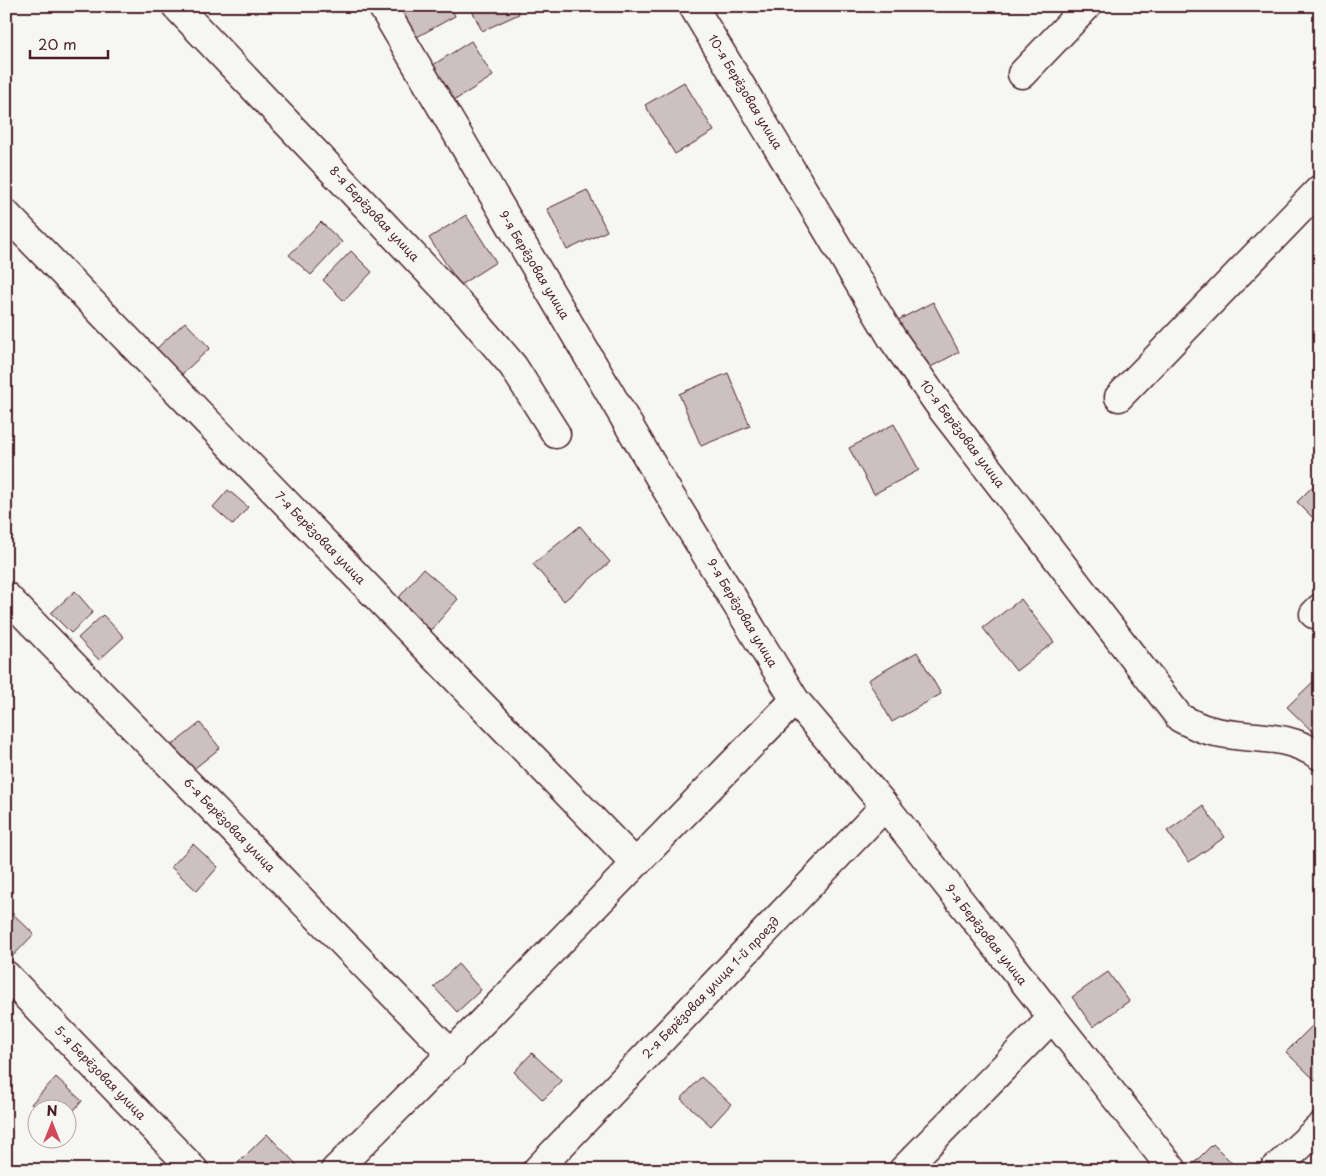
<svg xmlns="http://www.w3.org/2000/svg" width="1326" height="1176" font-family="'Playpen Sans',sans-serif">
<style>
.building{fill:#ccc1c0;stroke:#4a1f2b}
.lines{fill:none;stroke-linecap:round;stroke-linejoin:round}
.street-casing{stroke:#4a1f2b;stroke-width:31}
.street{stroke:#f6f6f2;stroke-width:28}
.labels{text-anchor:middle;stroke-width:4;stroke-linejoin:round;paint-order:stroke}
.street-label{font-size:12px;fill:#4a1f2b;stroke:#f6f6f2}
</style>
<rect width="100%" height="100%" fill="#f6f6f2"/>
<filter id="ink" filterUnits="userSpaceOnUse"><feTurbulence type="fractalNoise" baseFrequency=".02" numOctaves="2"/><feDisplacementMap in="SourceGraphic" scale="10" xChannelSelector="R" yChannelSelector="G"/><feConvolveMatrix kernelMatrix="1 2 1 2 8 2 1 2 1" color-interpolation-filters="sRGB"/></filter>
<g filter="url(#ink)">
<path class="building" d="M398 6H450L455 16 415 38Z
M470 6H516L519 14 482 31Z
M471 41 493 76 455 100 433 65Z
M684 82 714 131 675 154 645 105Z
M587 190 607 231 567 250 547 209Z
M466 215 496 262 460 285 429 238Z
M321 222 342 242 311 275 289 255Z
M351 251 372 272 344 301 323 280Z
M933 302 959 352 925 370 898 320Z
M185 322 210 348 180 376 155 350Z
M728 373 750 426 701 446 679 394Z
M894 424 919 470 874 494 849 448Z
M1320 479V525L1297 502Z
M228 490 248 507 233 525 213 507Z
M580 526 610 562 564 601 533 564Z
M423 569 458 599 431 630 396 601Z
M75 591 93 612 71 633 51 613Z
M1021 599 1054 642 1016 671 983 628Z
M103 615 124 637 99 660 78 638Z
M917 652 941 694 892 722 868 680Z
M1320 675V739L1287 707Z
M200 723 220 748 190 772 170 747Z
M1203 806 1225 837 1189 862 1167 831Z
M193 844 218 867 197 891 171 867Z
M12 913 34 934 8 961 6 919Z
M458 964 481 990 457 1012 434 987Z
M1108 972 1129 1001 1093 1027 1072 997Z
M1319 1019 1320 1020V1085L1286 1052Z
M532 1053 562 1081 543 1100 514 1072Z
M56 1077 82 1101 68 1117V1108L38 1110 31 1104Z
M701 1077 731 1104 711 1126 681 1099Z
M267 1134 297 1165 292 1170H239L235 1166Z
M1213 1144 1239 1170H1187Z
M1320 1163V1170H1312Z"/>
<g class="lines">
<g class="street-casing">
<path id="street" d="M176 6 467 312 513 366 556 434
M382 6 668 492 795 700 885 806 1173 1170
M693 6 892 338 942 409 1180 718C1189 722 1199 728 1208 730 1250 742 1280 730 1320 756
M1022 74 1087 6
M6 214 634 862
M1119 397 1320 189
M6 596 452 1055
M1314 614 1320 608
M6 975 194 1170
M335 1170C492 1016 641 856 795 700
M537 1170 885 806
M903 1170 1052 1018
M1274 1170 1320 1127"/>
</g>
<use href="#street" class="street"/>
</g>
</g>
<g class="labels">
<g class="street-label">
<text transform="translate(745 92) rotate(59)" y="4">10-я Берёзовая улица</text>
<text transform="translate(374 214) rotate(47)" y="4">8-я Берёзовая улица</text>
<text transform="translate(534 265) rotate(59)" y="4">9-я Берёзовая улица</text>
<text transform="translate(962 434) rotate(53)" y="4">10-я Берёзовая улица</text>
<text transform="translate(320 538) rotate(46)" y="4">7-я Берёзовая улица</text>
<text transform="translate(742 613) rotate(59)" y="4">9-я Берёзовая улица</text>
<text transform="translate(229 825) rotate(46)" y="4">6-я Берёзовая улица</text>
<text transform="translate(986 935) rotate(52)" y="4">9-я Берёзовая улица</text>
<text transform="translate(711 988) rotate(-46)" y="4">2-я Берёзовая улица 1-й проезд</text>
<text transform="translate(100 1073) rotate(46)" y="4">5-я Берёзовая улица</text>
</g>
</g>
<rect width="1326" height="1176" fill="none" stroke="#f6f6f2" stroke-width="25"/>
<rect x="12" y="12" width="1301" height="1151" fill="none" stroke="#4a1f2b" stroke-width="2" filter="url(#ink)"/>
<g transform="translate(52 1124)"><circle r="24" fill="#f6f6f2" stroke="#b1a0a2"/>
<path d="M0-4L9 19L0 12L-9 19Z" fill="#d1495b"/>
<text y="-8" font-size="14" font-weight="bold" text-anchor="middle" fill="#4a1f2b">N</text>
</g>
<path d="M30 50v8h78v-8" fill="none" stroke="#4a1f2b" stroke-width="2.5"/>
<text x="38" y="50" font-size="15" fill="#4a1f2b" stroke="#f6f6f2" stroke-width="4" paint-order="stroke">20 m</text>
</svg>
